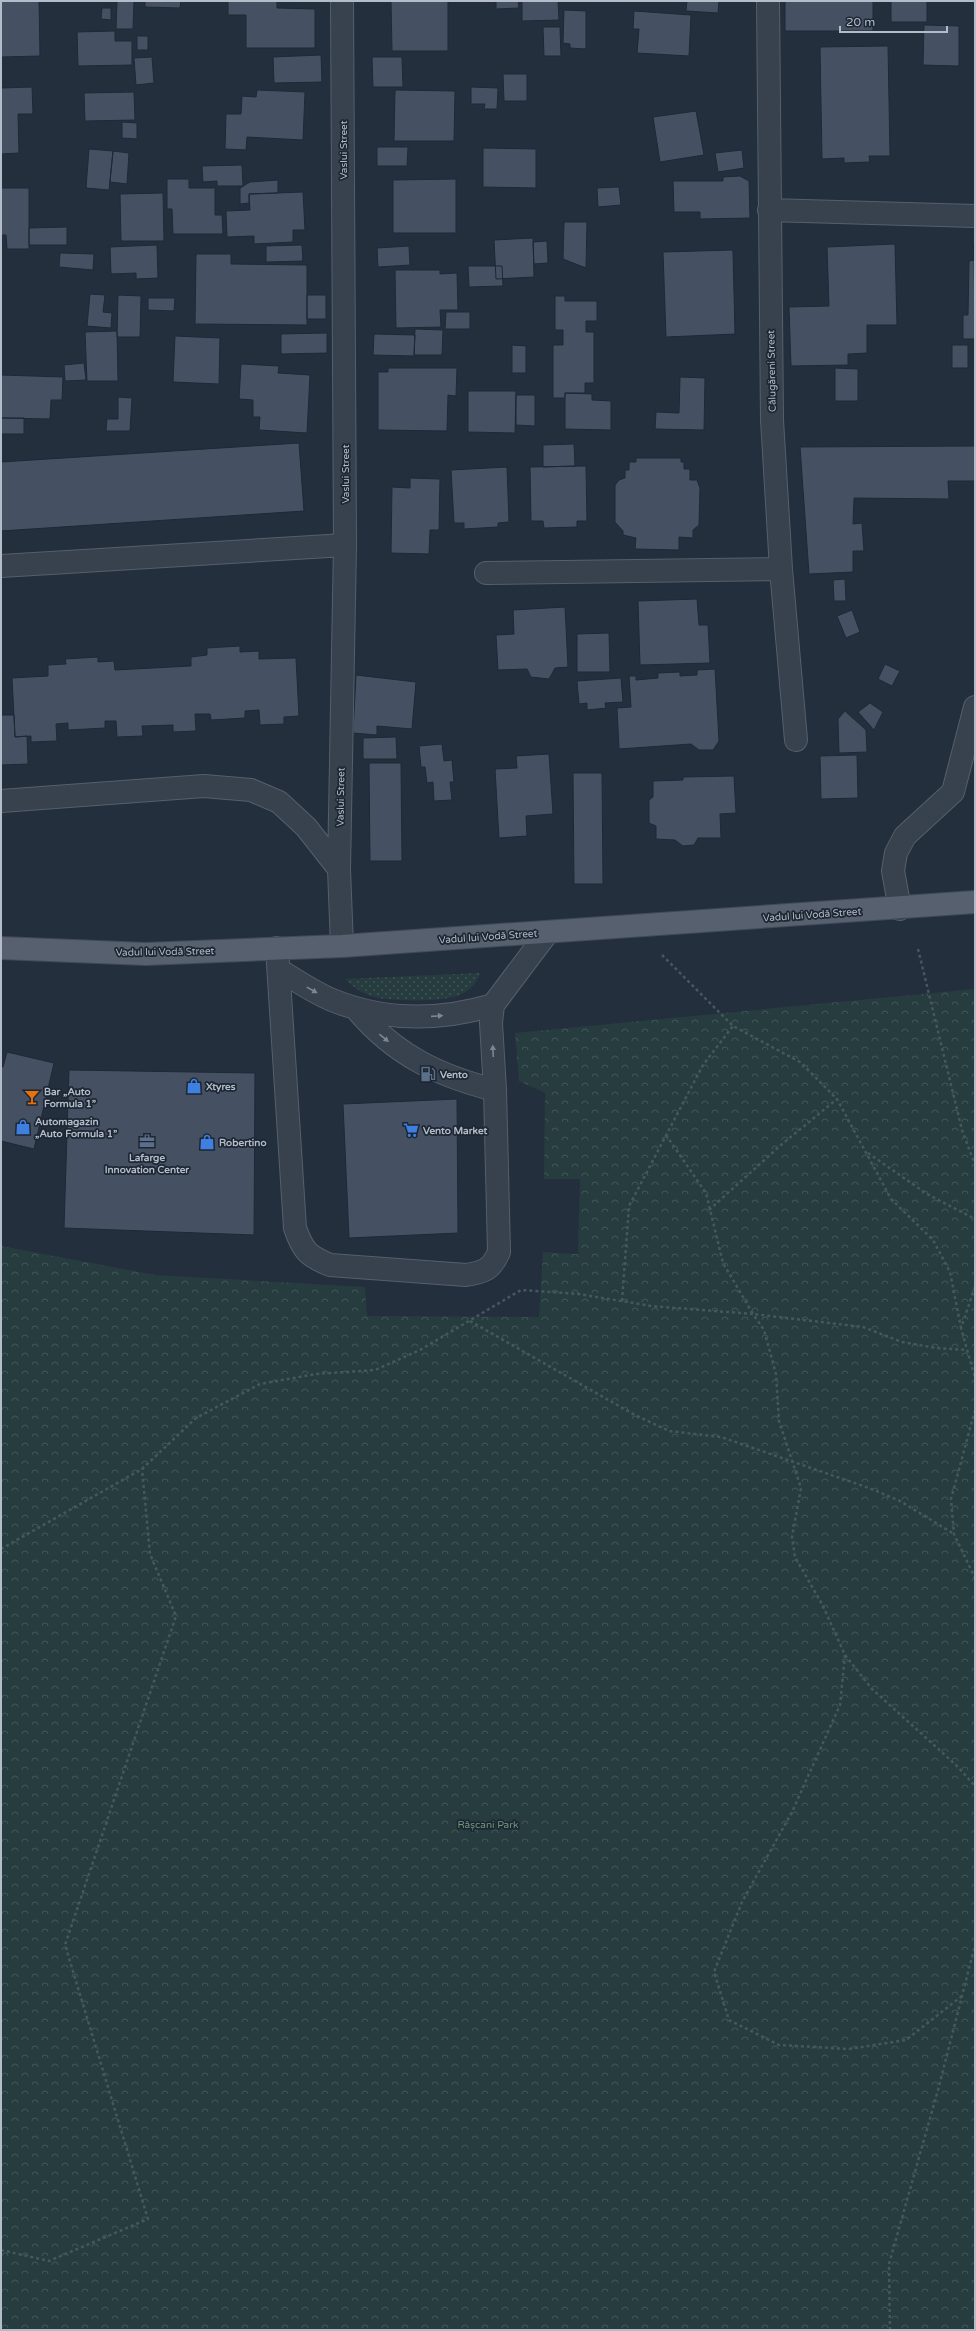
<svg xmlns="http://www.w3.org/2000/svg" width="976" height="2331" font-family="'Varela Round',sans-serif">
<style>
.grass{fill:url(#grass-dots)}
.forest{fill:url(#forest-crowns)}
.building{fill:#455162;stroke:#1f2835}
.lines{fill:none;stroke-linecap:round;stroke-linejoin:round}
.minor-casing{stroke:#565f6c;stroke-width:24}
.major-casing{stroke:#414a57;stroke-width:24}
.path{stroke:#44595c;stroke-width:2.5;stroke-dasharray:3 3;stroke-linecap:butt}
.minor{stroke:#38414e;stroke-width:22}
.major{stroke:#56606e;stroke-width:22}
.oneway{fill:#7c8592}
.labels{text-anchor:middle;stroke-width:3.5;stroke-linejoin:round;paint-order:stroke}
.street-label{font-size:10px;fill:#b4bcc9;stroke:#1d2633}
.poi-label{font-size:10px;font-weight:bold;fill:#b4bcc9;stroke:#1d2633;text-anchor:start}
.park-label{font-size:10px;fill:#6b9a76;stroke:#1d2633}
</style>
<defs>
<pattern id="grass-dots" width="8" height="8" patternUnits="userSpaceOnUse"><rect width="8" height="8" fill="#263c3f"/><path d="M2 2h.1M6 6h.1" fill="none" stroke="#435659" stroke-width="1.8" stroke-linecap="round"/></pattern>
<pattern id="forest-crowns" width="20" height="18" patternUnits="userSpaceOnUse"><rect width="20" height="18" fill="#263c3f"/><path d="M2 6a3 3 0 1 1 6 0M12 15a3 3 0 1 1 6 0" fill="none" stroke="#435659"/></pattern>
</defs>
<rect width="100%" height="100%" fill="#242f3e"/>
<path class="grass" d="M480 973C477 983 470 990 460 995 443 1002 388 1002 371 996 360 992 353 987 345 979Z"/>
<path class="forest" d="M975 989V2330H1V1246L155 1275 365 1287 367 1316 539 1317 543 1252 578 1254 580 1179H544L545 1093 519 1081 515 1033Z"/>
<path class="building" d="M1 1H39L40 56 1 57Z
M117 1H134L133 29H116Z
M145 1H181L180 8 145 7Z
M228 1H277V8L315 9V48H246V15H228Z
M391 1H448V51H392Z
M496 1H518L519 8 496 9Z
M522 1H558L559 20 522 21Z
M687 1H719L718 13 686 11Z
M785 1H873V31H785Z
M891 1H927V22H891Z
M102 8H111V20L101 19Z
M564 10 586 11V49L570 48V44L563 43Z
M634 11 691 15 689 56 637 53 639 29H633Z
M924 25 959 26V66L923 65Z
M543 27H560L561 56H544Z
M115 31V41H132V65L78 66 77 32Z
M137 36H148V50H137Z
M888 46 890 156H869L870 162 844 163V158L822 159 820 47Z
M321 55 322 82 274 83 273 57Z
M152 57 154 83 136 85 134 58Z
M372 57H402L403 87H373Z
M503 74H527V101H504Z
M32 87 33 114H18L19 153 1 154V88Z
M471 87 498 88 497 109H484L485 104H471Z
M257 90 305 92 303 140 247 137 246 150 225 149 226 114H241L242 96 256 97Z
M395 90 455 91 454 141H394Z
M134 92 135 120 85 121 84 93Z
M696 111 704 155 660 162 653 117Z
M122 122 137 123V139L122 138Z
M377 147H408L407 166H377Z
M483 148 536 149V188L483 187Z
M89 149 113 151 109 190 86 188Z
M742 150 744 168 718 172 715 153Z
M113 151 129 153 127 184 110 182Z
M242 165 243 186H217V181L203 182 202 166Z
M740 176 749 181 750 218 700 219V212H674L673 181H723V177Z
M167 179H189V188H215V215H222L223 234H173L172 209H167Z
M456 179V233H393V180Z
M278 180V193L249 194V203L240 204V188L250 182Z
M619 187 621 205 598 207 597 188Z
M1 188H29V249H7L6 235H1Z
M303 192 305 230H293V242L254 244V236L227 237 226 211 250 210 249 194Z
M163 193 164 241H121L120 194Z
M564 222H587L586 268 563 259Z
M67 227V245H29V228Z
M533 238 534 277 496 279 494 240Z
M547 241 548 263 534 264 533 242Z
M974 243 975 339H963V315H968L969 261 974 260Z
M895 244 897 325H867V353L848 354V365L791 366 789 307 829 306 827 247Z
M157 245 158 278 136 279V273L111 274 110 247Z
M302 245 303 261 266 262V246Z
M409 246 410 265 378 267 377 248Z
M733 250 735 334 666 337 663 252Z
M60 253 94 254 93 270 59 267Z
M196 254H231V264L307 265V325L195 324Z
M468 266H502L503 286 469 287Z
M395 270H440V274L457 273 458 310H440L441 327 396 328Z
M90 294 105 295 103 312 112 313 111 328 87 326Z
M118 295 141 296 140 337H117Z
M307 295H326V319H307Z
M555 296H565V301H597V321H586V332H594V383H585V393H565V398H553V345H563V330H555Z
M148 298H175L174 311 148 310Z
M446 312H470V329H445Z
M415 329 443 330 442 355H414Z
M117 331 118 381H87L85 332Z
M327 333V353L281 354V334Z
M374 334 415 335 414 356 373 355Z
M175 336 220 338 219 384 173 382Z
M512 345 526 346V373H512Z
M952 345H968V368H952Z
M84 363 86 380 65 381 64 365Z
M241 364 279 366 278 373 310 375 307 433 259 430 260 417H253V400L239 399Z
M388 368H457L456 396 448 395 447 431 378 430V372H388Z
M835 368 858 369V401H835Z
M1 375 63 377 62 400H51L50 419 1 418Z
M680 377 705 378 704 430 655 429 656 412 679 413Z
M468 391H516L515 433 468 432Z
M565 393 592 394V400L611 401V430L565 429Z
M516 395H535V426L516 425Z
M118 397 132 398 130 431H106L107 419H118Z
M1 418H24V434H1Z
M299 443 304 511 1 531V462Z
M574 444 575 466 543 467V445Z
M975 446V481H948L949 499 854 498 853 524 862 523 864 551H853V572L809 574 800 447Z
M636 458H681V462H684V469H690V480H697L700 488 699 525 693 530V538L679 537V550L635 549 636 538 623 535V531L615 522V485L619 480 625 478V470H629V462H636Z
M586 466 587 521H577V527L544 528 543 521H531L530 467Z
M507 467 509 522 498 523V527L464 529V523H454L451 470Z
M410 478 440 479 439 530H430L429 554 391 553 392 487 410 488Z
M845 579 846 601H834L833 580Z
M697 599 699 625H708L710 663 640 665 638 601Z
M565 607 568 667 555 668 549 679 531 677 527 669 498 670 496 635 514 634 513 610Z
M852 610 860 632 846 638 837 616Z
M609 633 610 672H577V634Z
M240 646V652L259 651V659L296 658 299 716 284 717V724L260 725 259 710 245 711V718L211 720 210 714H195L196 731 173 732V725L142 726 143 736 117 737 116 721H105V728L68 730V723L56 724 57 741 31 742V736L15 737 12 678 48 676V665L66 664 65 659 98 657V662L114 661 115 670 191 666V657L207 655V648Z
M885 664 900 671 892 686 878 679Z
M715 669 719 741 713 750H699L691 744 619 749 617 708 631 707 629 676H636V680L658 678V673L680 672V676L697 675V670Z
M356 675 416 682 412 729 377 726V735L353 733Z
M621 678 623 702 605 703 606 708 587 710V703L579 704 577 681Z
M870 703 883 712 874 730 858 712Z
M845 711 866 730 867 752 839 753 838 719Z
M1 715H14L15 737 27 736 28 764 1 765Z
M396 737 397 759H363V738Z
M442 744 444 761 452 760 454 782H450L452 800 434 801 433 782 427 783 425 767H421L419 746Z
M549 754 553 814 526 816 527 836 499 838 495 769 517 768 516 756Z
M857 755 858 798 821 799 820 756Z
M369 763H401L402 861H370Z
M573 773H602L603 884H574Z
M734 776 736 813 720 814 721 838H698L694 845 683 846 675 840 656 839V826L649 823V800L653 797V781L683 780V777Z
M7 1052 54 1063 34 1149 1 1141V1066L3 1067Z
M69 1070 255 1073 254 1235 64 1228Z
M457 1099 458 1233 349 1238 343 1104Z"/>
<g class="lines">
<g class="minor-casing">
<path id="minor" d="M768 1 772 420 781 569 796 740
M769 210 975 216
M1 566 345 545
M486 573 781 569
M1 801 204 786 251 790 279 802 306 827 339 869
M900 909 893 871 896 853 905 836 953 792 975 707
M342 946 339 869 345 545 342 1
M277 948 295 1228C303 1251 308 1256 330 1265L466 1275C484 1272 491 1270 499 1252L495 1090 491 1023 493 1005 548 932
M279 970C296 980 313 992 332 1000 384 1021 439 1021 493 1005
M357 1010C395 1055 439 1076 495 1090"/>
</g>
<g class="major-casing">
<path id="major" d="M1 948 146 954 342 946 975 902"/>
</g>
<path class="path" d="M918 949 962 1130 975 1165
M662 955 733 1026 800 1062 837 1099 891 1199 933 1240 950 1272 961 1328
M666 1135 706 1193 723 1263 753 1314 863 1327 902 1342 936 1348 967 1350
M868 1153 927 1194 975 1219
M709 1210 781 1145 837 1099
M975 1287 961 1328 975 1378
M622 1301 629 1206 703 1065 733 1026
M470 1321 633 1414 669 1431 721 1437 869 1488 900 1501 954 1534
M975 1410 951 1499 954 1534 975 1578
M1 1549 142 1469 196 1418 260 1384 316 1374 375 1370 420 1350 521 1290 579 1294 651 1306 753 1314 764 1330 776 1374 779 1421 801 1488 792 1537 795 1557 822 1604 845 1655 872 1689 956 1765 975 1786
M845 1655 840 1705 792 1812 742 1902 714 1972 729 2020 779 2045 849 2049 906 2040 962 1996
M1 2250 49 2261 148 2219 65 1945 176 1616 150 1554 142 1469
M890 2330 889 2264 938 2090 975 1945"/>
<use href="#minor" class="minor"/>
<use href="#major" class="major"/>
</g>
<defs><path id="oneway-solid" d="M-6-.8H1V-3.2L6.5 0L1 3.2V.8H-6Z"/></defs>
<g class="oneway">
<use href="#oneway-solid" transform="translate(312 990) rotate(29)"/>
<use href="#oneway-solid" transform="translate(437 1016) rotate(-4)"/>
<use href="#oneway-solid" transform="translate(384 1038) rotate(39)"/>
<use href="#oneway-solid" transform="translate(493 1051) rotate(-93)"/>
</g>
<defs>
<g id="fuel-bare" transform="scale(1.2)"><path d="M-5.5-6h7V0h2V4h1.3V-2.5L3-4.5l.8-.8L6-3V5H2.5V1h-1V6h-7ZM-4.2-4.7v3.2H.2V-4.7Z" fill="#5c6f8a" stroke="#1d2633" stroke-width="2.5" paint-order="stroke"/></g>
<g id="shop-bare" transform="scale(1.2)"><path d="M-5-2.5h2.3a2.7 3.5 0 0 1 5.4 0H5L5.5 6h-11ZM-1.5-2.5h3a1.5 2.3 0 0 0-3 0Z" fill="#3f7fe0" stroke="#1d2633" stroke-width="2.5" paint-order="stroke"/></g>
<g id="bar-bare" transform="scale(1.2)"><path d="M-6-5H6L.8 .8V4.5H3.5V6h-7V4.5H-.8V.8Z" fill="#e8710a" stroke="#1d2633" stroke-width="2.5" paint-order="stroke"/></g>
<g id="supermarket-bare" transform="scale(1.2)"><path d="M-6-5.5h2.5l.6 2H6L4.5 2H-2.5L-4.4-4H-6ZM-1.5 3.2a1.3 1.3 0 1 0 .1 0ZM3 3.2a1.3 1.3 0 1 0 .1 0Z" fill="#3f7fe0" stroke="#1d2633" stroke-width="2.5" paint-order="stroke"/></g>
<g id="office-bare" transform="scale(1.2)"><path d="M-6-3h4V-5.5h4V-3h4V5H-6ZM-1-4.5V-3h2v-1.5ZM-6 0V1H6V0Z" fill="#5c6f8a" stroke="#1d2633" stroke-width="2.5" paint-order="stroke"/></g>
</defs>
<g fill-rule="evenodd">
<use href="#fuel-bare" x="428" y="1074"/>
<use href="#shop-bare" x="194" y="1086"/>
<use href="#bar-bare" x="32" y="1097"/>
<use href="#shop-bare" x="23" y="1127"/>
<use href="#supermarket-bare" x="411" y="1130"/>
<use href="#office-bare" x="147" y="1141"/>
<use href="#shop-bare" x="207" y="1142"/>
</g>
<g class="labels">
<g class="street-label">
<text transform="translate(343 150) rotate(-90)" y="4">Vaslui Street</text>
<text transform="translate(771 371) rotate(-91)" y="4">Călugăreni Street</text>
<text transform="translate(345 474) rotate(-90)" y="4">Vaslui Street</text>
<text transform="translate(340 797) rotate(-89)" y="4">Vaslui Street</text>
<text transform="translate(812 914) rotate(-4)" y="4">Vadul lui Vodă Street</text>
<text transform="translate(488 936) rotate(-4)" y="4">Vadul lui Vodă Street</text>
<text transform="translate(165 951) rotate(-1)" y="4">Vadul lui Vodă Street</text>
</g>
<g class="poi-label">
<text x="440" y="1078">Vento</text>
<text x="206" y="1090">Xtyres</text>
<text x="44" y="1095">Bar „Auto<tspan x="44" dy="12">Formula 1”</tspan></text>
<text x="35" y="1125">Automagazin<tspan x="35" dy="12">„Auto Formula 1”</tspan></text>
<text x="423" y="1134">Vento Market</text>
<text x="219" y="1146">Robertino</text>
<text x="147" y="1161" text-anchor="middle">Lafarge<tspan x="147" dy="12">Innovation Center</tspan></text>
</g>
<g class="park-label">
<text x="488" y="1828">Râșcani Park</text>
</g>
</g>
<rect width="976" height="2331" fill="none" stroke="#b4bcc9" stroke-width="4"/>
<path d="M840 26v6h107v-6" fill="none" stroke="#b4bcc9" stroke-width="2"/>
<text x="846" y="26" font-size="12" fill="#b4bcc9" stroke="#1d2633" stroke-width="3" paint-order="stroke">20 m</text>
</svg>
